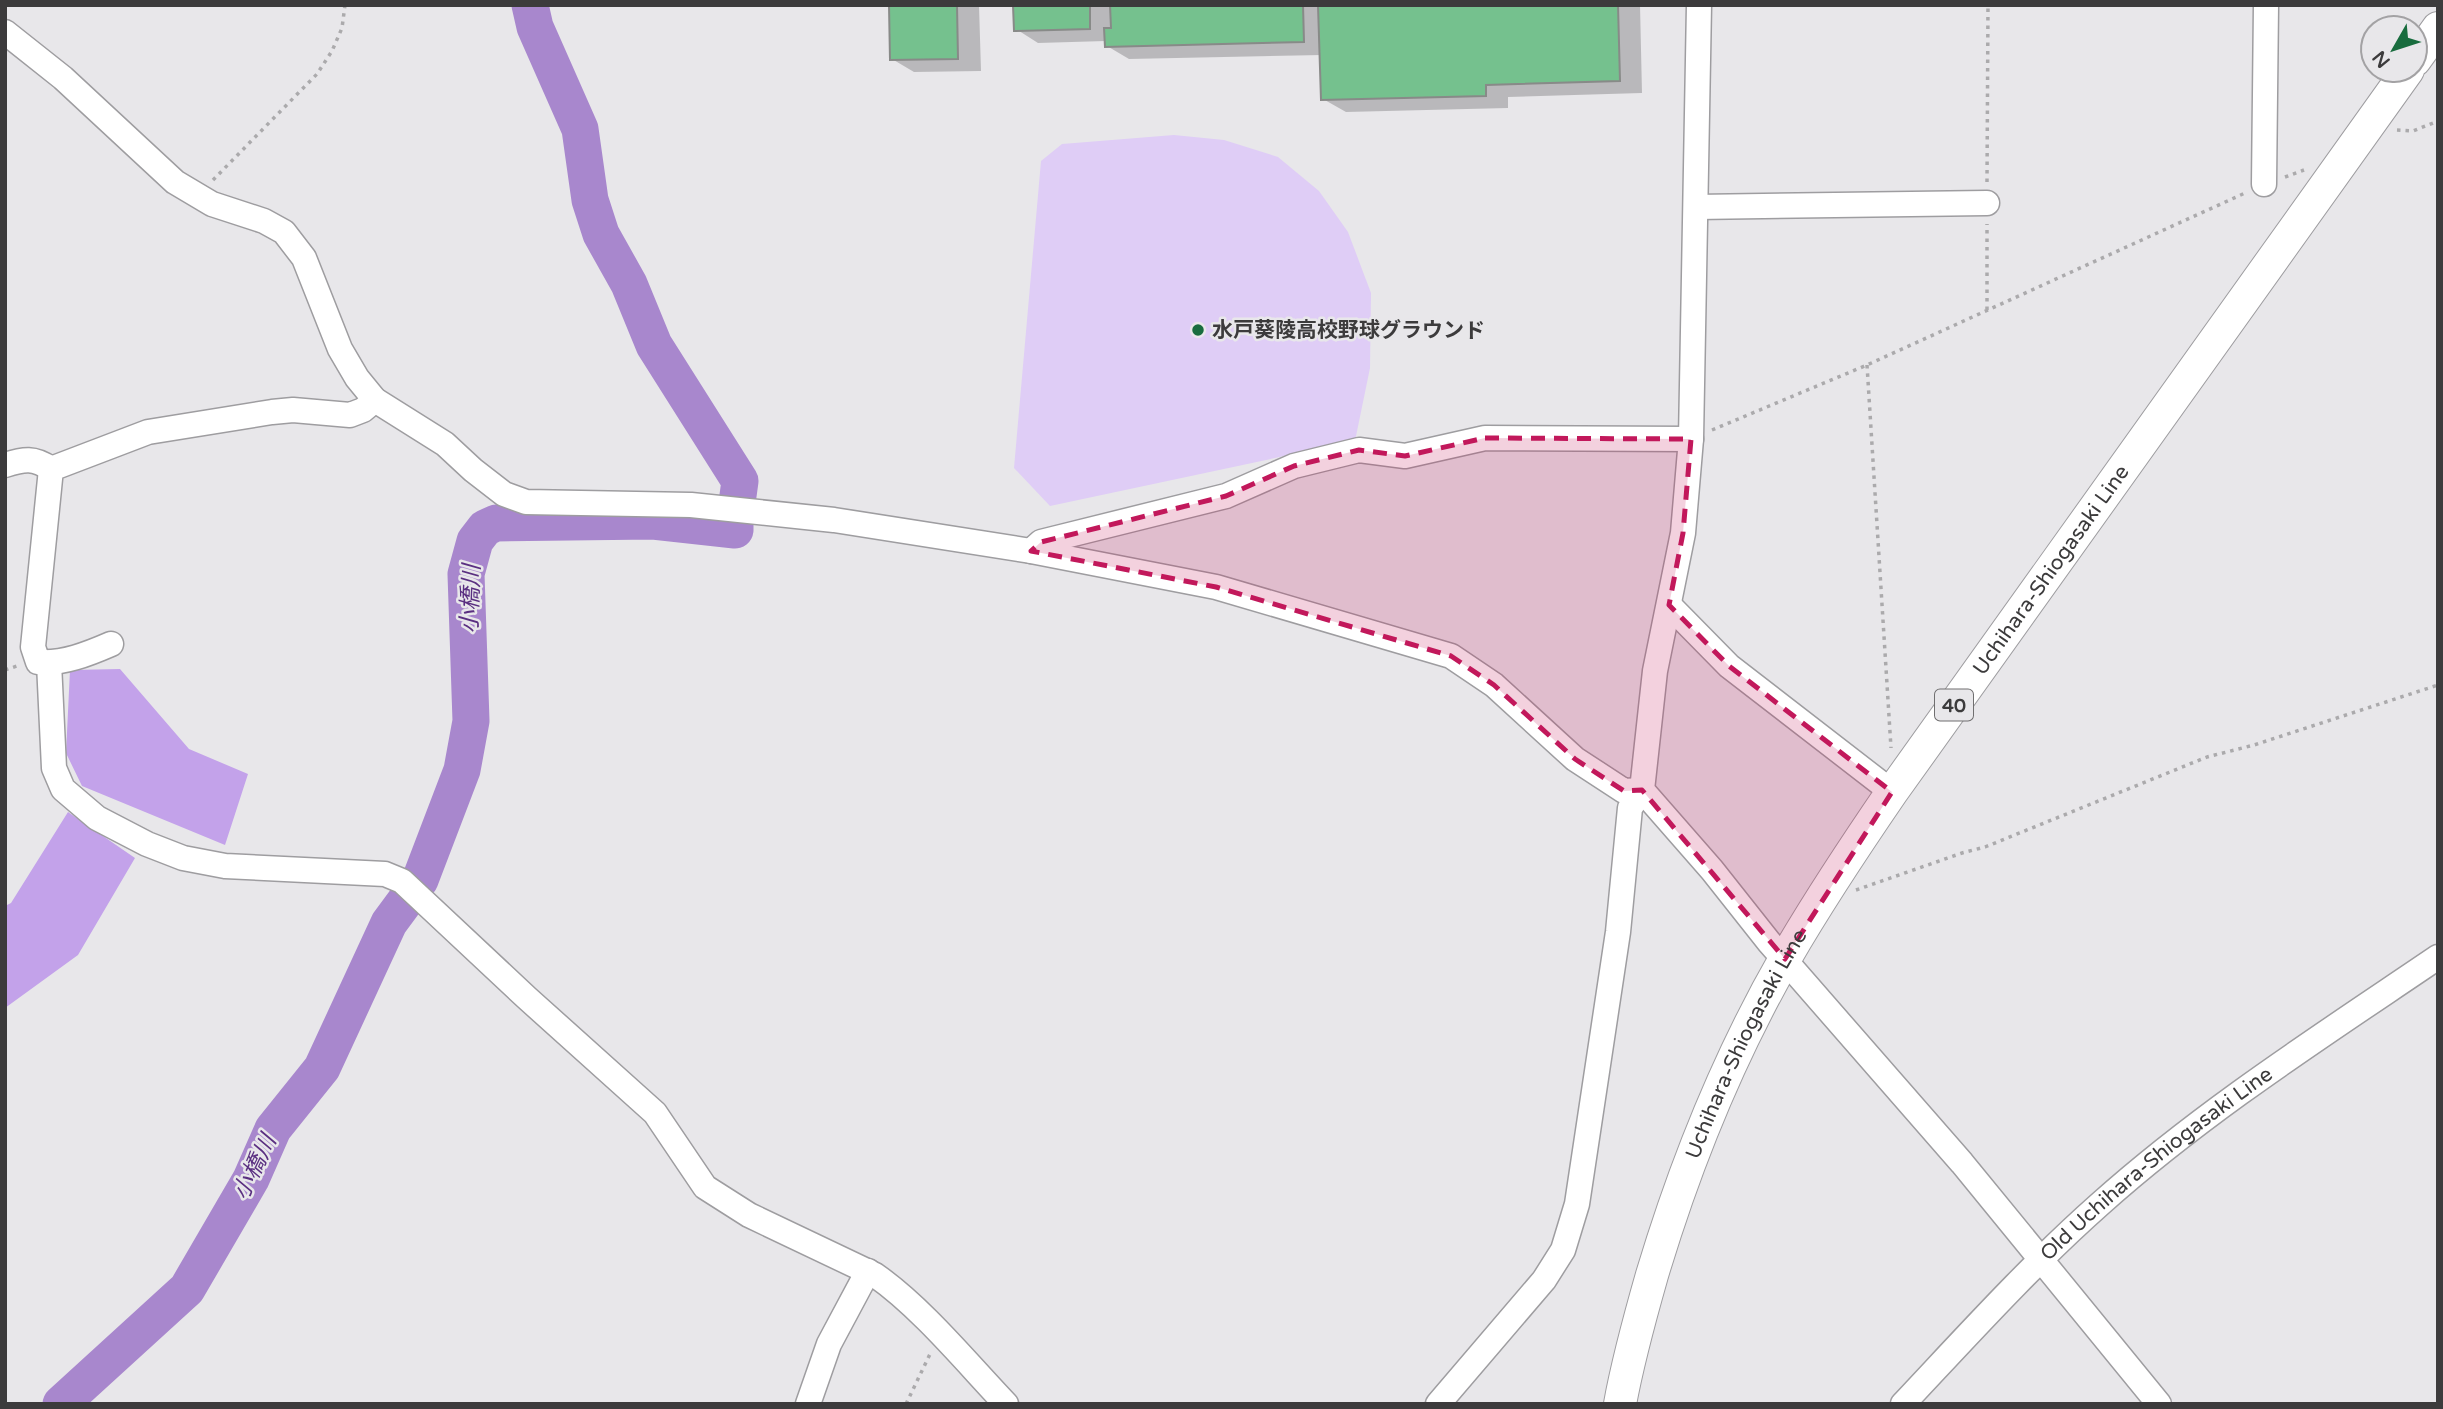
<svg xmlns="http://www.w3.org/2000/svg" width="2443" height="1409" font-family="'Varela Round','Noto Sans JP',sans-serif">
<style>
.green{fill:#dfcdf6}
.forest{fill:#c3a2ea}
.shadow{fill:#0003}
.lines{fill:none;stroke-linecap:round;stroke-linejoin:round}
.river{stroke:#a887cd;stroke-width:37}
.building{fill:#75c18e;stroke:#888a88;stroke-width:2}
.minor-casing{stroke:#9e9da0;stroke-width:27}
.major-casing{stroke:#9e9da0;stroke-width:34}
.path{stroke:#abaaac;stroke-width:3.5;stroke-dasharray:3.5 5;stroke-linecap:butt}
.minor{stroke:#fff;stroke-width:24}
.major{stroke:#fff;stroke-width:32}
.marked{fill:#c2185b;fill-opacity:0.2;stroke:#c2185b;stroke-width:5;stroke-dasharray:14 9;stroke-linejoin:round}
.poi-dot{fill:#186c3e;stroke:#e8e7ea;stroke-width:2.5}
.labels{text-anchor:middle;stroke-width:5;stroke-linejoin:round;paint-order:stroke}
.shield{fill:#e8e7ea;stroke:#706f70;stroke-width:2}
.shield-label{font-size:19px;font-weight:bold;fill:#3c3b3c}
.poi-label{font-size:21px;font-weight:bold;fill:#3c3b3c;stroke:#e8e7ea;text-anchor:start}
.street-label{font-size:21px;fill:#3c3b3c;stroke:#e8e7ea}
.water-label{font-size:23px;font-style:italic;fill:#5a2f81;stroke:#e8e7ea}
</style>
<rect width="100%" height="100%" fill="#e8e7ea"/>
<path class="green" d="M1174 135 1224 140 1278 157 1319 191 1348 232 1371 293 1370 368 1355 441 1050 506 1014 468 1041 161 1062 144Z"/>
<path class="forest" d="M120 669 189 749 248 774 225 845 82 786 66 753 70 670Z
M68 812 135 858 78 955 5 1008V906L11 903Z"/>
<path class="shadow" d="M890 5H979L981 71 914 72 892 59Z
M1015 5H1640L1642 93 1508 97V108L1346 112 1323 99 1322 55 1129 59 1107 46 1106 41 1038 43 1016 29Z"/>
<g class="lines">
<path class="river" d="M530 5 535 27 580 129 590 200 601 234 629 284 654 345 740 481 737 503
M420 880 462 770 471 721 466 574 475 541 485 528 496 523 653 521 735 530V525
M61 1404 187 1289 251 1179 273 1129 322 1068 389 923 406 900"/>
</g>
<path class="building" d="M889 5H957L958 59 890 60Z
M1013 5H1090V29L1014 31Z
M1110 5H1303L1304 42 1105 47 1104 28H1111Z
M1318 5H1618L1620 81 1486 85V96L1321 100Z"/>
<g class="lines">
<g class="minor-casing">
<g id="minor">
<path d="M1699 5 1691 439 1683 533 1655 671 1642 790 1712 870 1769 942 1962 1163 2159 1404"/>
<path d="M5 32 63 78 175 182 212 204 264 221 284 232 304 258 340 349 357 378 375 400 445 444 473 470 504 494 526 502 691 505 834 520 1031 551 1216 587 1451 656 1494 685 1575 759 1624 791 1642 790"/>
<path d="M2264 184 2266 5"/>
<path d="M1696 207 1987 203"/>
<path d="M5 465C24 459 34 457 51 469"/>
<path d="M1031 551 1041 542 1226 496 1294 466 1359 450 1405 456 1485 438 1691 439"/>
<path d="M1669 605 1729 666 1892 792"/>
<path d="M111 644C88 654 63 664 38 662L33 647 51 469 148 432 272 412 293 410 350 415 363 410 375 400"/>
<path d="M49 663 54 768 63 789 97 818 147 844 183 858 225 866 385 874 402 881 527 998 655 1113 705 1187 749 1215 875 1275C922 1308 966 1362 1006 1404"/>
<path d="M808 1404 829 1344 868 1271"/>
<path d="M1438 1404 1544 1280 1563 1250 1577 1204 1618 932 1630 808 1642 790"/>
<path id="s1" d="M1903 1404C1967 1336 2030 1266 2100 1204 2204 1111 2323 1035 2438 957"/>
</g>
</g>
<g class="major-casing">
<g id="major">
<path d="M2415 60 2438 28"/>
<path id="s2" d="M1620 1404C1628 1360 1640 1317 1652 1275 1685 1165 1729 1056 1786 957 1819 900 1855 846 1892 792L2408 70"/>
</g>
</g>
<path class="path" d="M2397 130 2413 131 2438 121
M2285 177 2304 170
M213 180 317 74 332 51 342 28 345 5
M1987 182 1988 5
M1987 310V224
M1867 365 1891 748
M1712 430 1867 365 2245 193
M5 670 17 666
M1856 890 1962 853 1985 847 2207 757 2254 745 2438 685
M906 1404 931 1352"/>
<use href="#minor" class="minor"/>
<use href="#major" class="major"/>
</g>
<path class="marked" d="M1485 438 1691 439 1683 533 1669 605 1729 666 1892 792 1785 959 1642 790 1624 791 1575 759 1494 685 1451 656 1216 587 1031 551 1041 542 1226 496 1294 466 1359 450 1405 456Z"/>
<circle class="poi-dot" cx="1198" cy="330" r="7"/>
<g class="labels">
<rect class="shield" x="1935" y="689.5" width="38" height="31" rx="5"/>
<g class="shield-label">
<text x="1954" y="712">40</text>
</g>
<g class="poi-label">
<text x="1212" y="337">水戸葵陵高校野球グラウンド</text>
</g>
<g class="street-label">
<text dy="7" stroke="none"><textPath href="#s2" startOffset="948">Uchihara-Shiogasaki Line</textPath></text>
<text dy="7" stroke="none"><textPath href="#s2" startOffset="383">Uchihara-Shiogasaki Line</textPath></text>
<text dy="7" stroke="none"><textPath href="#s1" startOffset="350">Old Uchihara-Shiogasaki Line</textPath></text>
</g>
<g class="water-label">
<text transform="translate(470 599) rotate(-88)" y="8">小橋川</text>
<text transform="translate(254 1167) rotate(-64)" y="8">小橋川</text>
</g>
</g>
<rect width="2443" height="1409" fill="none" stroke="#3c3b3c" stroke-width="14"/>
<g transform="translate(2394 49) rotate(231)"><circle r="33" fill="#e8e7ea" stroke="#a3a2a4" stroke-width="2"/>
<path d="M0-5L12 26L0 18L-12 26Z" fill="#186c3e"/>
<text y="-10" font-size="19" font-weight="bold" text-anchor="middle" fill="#3c3b3c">N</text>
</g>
</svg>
